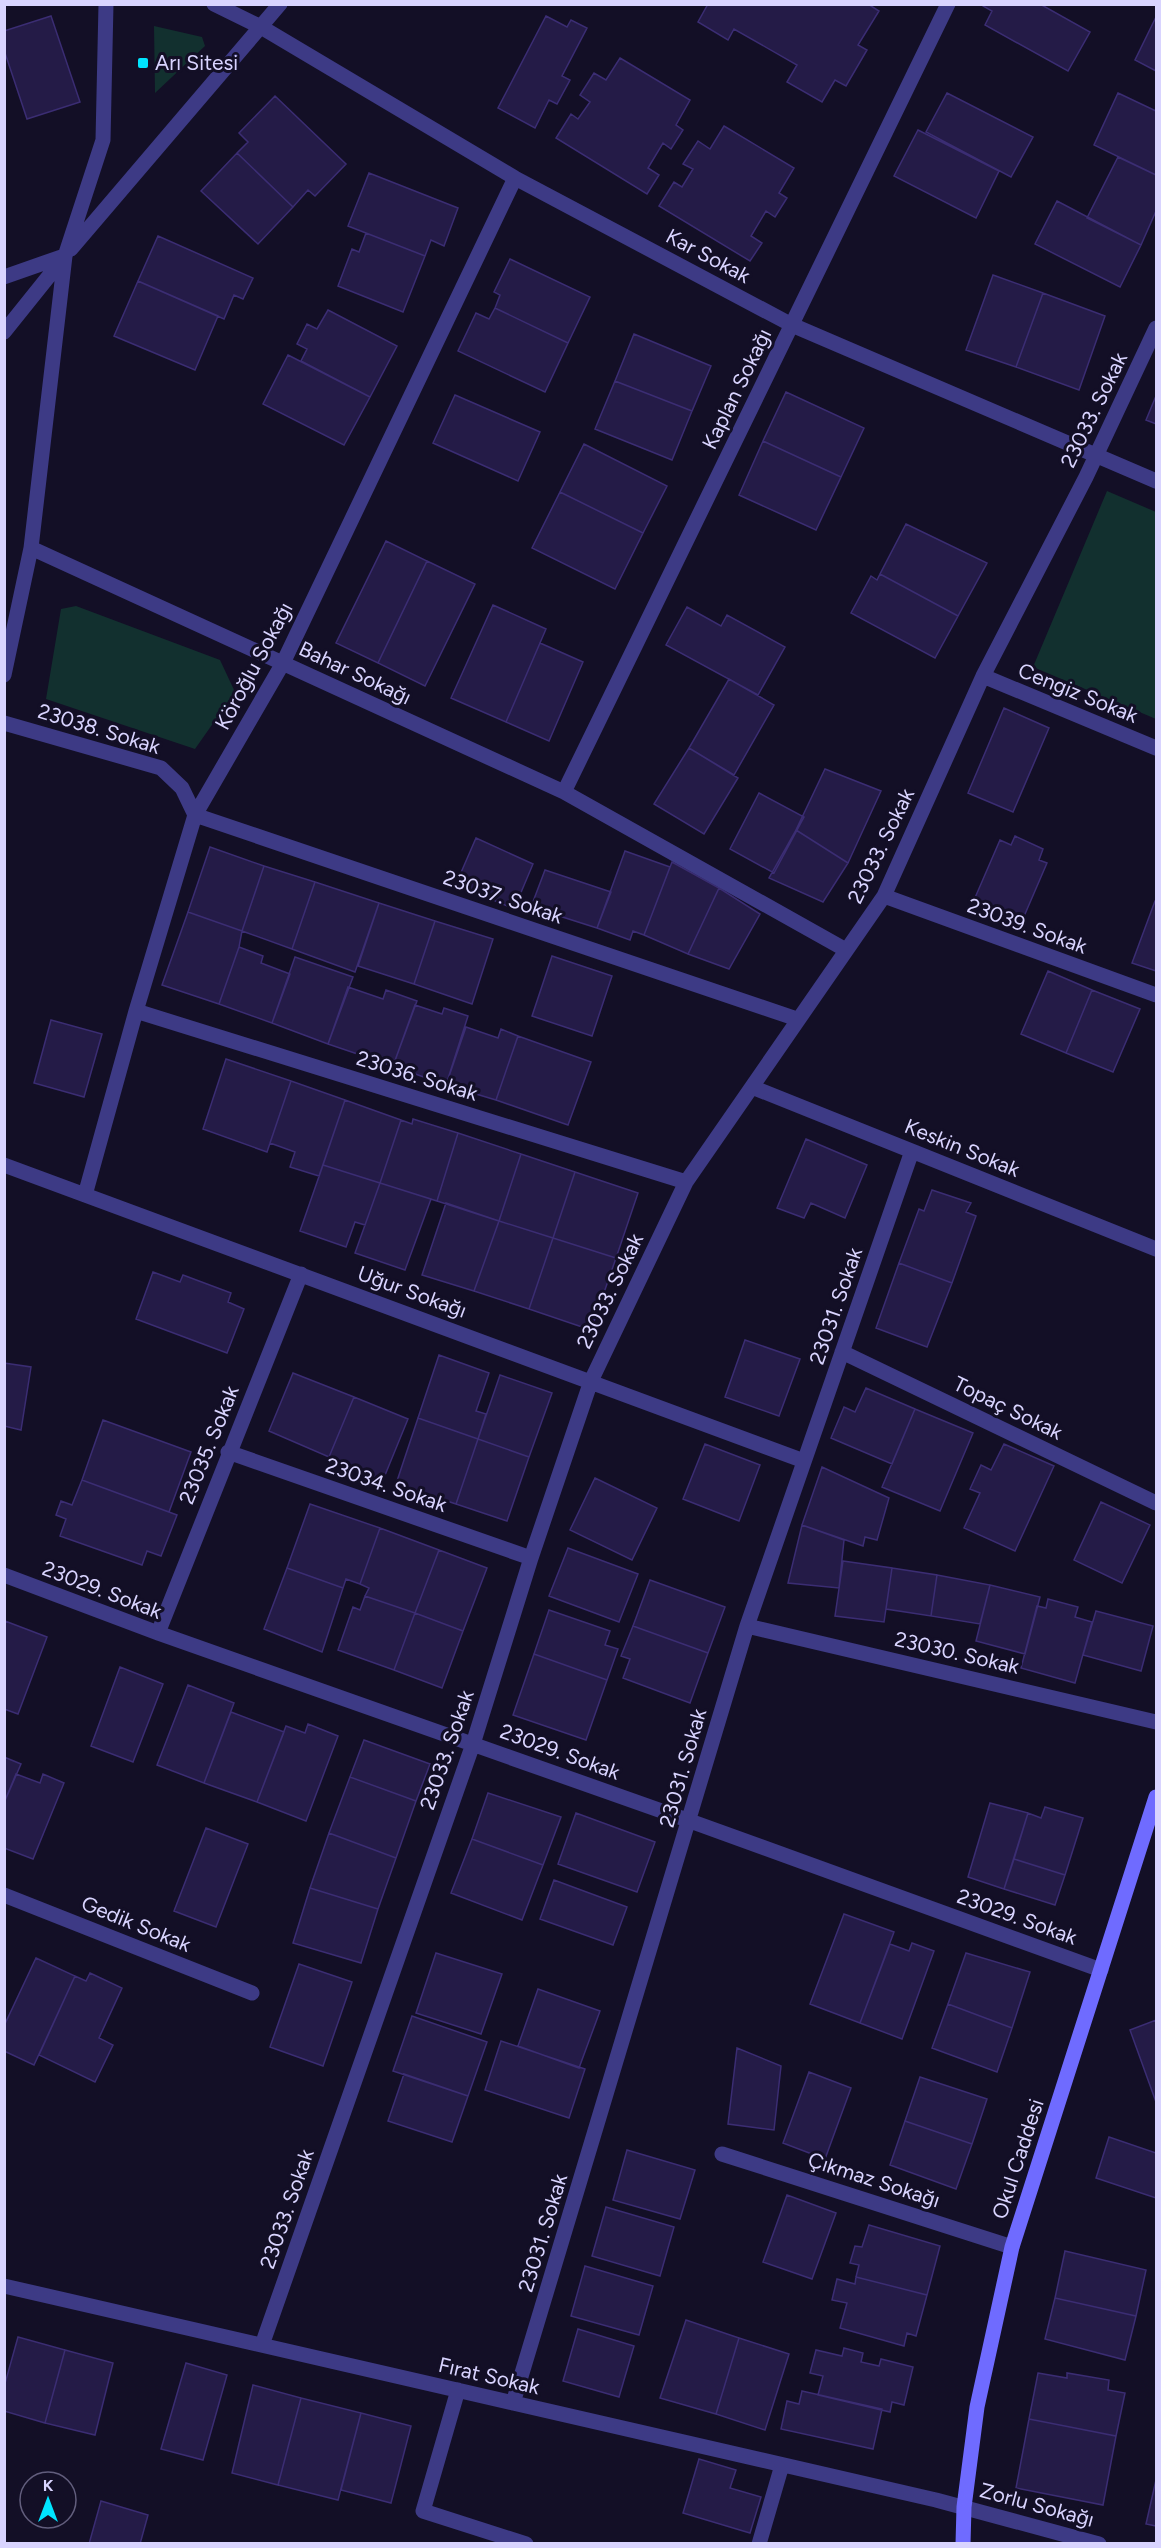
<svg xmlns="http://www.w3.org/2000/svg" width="1161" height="2548" font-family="Figtree,sans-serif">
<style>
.green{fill:#12302f}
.building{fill:#241b47;stroke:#3b2d73;stroke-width:1.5}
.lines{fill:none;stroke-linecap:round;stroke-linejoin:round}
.street{stroke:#3d3a85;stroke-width:15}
.secondary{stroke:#6f6bff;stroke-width:15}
.poi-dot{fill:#00e5ff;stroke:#130f26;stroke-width:2}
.labels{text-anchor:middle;stroke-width:6;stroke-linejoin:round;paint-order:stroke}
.poi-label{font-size:21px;fill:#d9d4ff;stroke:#130f26;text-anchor:start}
.street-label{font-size:21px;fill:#d9d4ff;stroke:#130f26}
</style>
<rect width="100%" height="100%" fill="#130f26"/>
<path class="green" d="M154 26 202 37 205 46 155 93Z
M1107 491 1156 512V719L1033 667Z
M76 606 220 660 235 692 195 749 46 699 61 609Z"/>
<path class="building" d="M708 4H868L879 11 858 45 867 50 846 86 835 80 822 102 787 82 797 65 734 29 728 40 698 22Z
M984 4H1040L1090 32 1068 71 985 25 992 11 983 6Z
M51 16 80 102 27 119 4 50V31Z
M546 16 567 27 571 20 587 28 562 76 570 80 557 104 549 100 535 128 498 108Z
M1156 17V71L1135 60Z
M620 58 690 100 676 125 683 130 671 149 663 143 648 168 659 175 647 194 556 138 571 114 578 119 590 102 580 95 594 73 606 80Z
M947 93 1033 137 1011 177 926 132Z
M1118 93 1156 111V175L1094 145Z
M275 96 346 164 315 196 308 190 293 207 237 153 248 142 239 133Z
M724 126 794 168 779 193 787 198 775 217 766 211 751 236 762 243 750 261 659 206 674 182 682 187 693 169 683 164 698 141 710 149Z
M918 130 999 171 976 218 894 176Z
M237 153 293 207 258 244 201 191Z
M1118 157 1156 175V211L1141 245 1087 218Z
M369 173 458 208 444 246 431 240 425 256 348 226Z
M1057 201 1141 245 1120 287 1035 244Z
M366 233 425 256 403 312 338 286 352 249 359 252Z
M158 236 253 278 243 299 234 295 224 319 138 281Z
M510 259 590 297 568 343 495 308 500 295 494 292Z
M993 275 1043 293 1016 367 966 350Z
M138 281 218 316 195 370 114 336Z
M1043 293 1105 316 1079 390 1016 367Z
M495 308 568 343 545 392 458 351 476 313 489 319Z
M328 310 397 346 370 397 301 361 307 349 297 344 307 324 317 329Z
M634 334 711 366 692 411 615 381Z
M288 355 370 397 344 445 263 404Z
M615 381 692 411 672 460 595 429Z
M786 392 864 428 841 477 763 441Z
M455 395 540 432 518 481 433 443Z
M1156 396V424L1146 420Z
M763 441 841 477 816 530 739 495Z
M584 444 667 486 643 533 560 492Z
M560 492 643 533 615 589 532 548Z
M906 524 987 563 958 616 880 574Z
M386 541 427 561 378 663 336 643Z
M427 561 475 584 425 686 378 663Z
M880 574 958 616 935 658 851 613 871 576 877 580Z
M493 605 546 629 506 722 451 698Z
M687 607 721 626 727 615 785 647 758 695 666 645Z
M540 643 583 662 549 741 506 722Z
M729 679 774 705 734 775 689 748Z
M1004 708 1049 728 1013 812 968 793Z
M689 748 738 778 704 834 654 804Z
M825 769 881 791 848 863 796 830Z
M759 793 804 817 774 873 730 849Z
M796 830 848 863 823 902 769 878Z
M1015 836 1043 849 1039 860 1047 863 1022 921 974 900 1000 840 1011 845Z
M476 838 533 864 514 909 456 884Z
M210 847 264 866 242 931 188 912Z
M625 851 670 867 644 935 633 931 630 940 597 928Z
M672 862 719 888 688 954 644 935Z
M264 866 315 882 292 949 242 931Z
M545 870 611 892 597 928 531 907Z
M315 882 379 903 355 972 292 949Z
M719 888 760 914 729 969 688 954Z
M1155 901H1156V971L1132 963Z
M379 903 435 921 414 984 358 966Z
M188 912 242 931 239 947 219 1004 162 985Z
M435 921 493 939 472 1004 414 984Z
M239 947 263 956 261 963 290 974 272 1023 219 1004Z
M552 956 612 976 592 1036 532 1016Z
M295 957 353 977 328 1044 272 1023Z
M1048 971 1092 990 1066 1053 1021 1034Z
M348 987 383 999 386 990 417 1001 393 1066 328 1044Z
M1092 990 1140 1009 1113 1072 1066 1053Z
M415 1005 442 1014 444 1008 468 1016 446 1085 393 1066Z
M51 1020 102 1034 84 1097 34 1083Z
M466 1027 498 1038 501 1029 518 1036 496 1100 446 1085Z
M518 1036 591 1062 568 1125 496 1100Z
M226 1059 291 1081 267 1152 203 1129Z
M291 1081 345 1100 319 1176 290 1167 295 1152 270 1143Z
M345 1100 401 1120 380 1183 323 1165Z
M413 1119 458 1133 437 1201 380 1183 401 1120 412 1124Z
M458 1133 521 1154 499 1221 437 1201Z
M806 1139 867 1165 845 1218 811 1203 804 1218 777 1208Z
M521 1154 575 1172 553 1238 499 1221Z
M323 1165 380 1183 365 1225 355 1222 346 1247 300 1231Z
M575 1172 638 1193 616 1258 553 1238Z
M380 1183 431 1199 405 1270 355 1253Z
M932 1190 971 1203 966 1212 976 1216 952 1283 899 1263 919 1209 924 1211Z
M446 1203 499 1221 474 1291 422 1275Z
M499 1221 553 1238 529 1309 474 1291Z
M553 1238 616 1258 591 1330 529 1309Z
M899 1263 952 1283 927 1347 876 1328Z
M153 1272 180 1282 183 1275 231 1293 228 1302 244 1309 227 1353 136 1319Z
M745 1340 800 1359 779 1416 725 1397Z
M439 1355 489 1373 476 1411 486 1414 478 1439 418 1418Z
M4 1363 31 1367 21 1430 4 1426Z
M293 1373 354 1397 329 1457 269 1431Z
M500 1375 552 1393 529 1457 478 1439Z
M866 1388 915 1409 892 1464 831 1438 844 1407 855 1412Z
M354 1397 408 1419 383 1480 329 1457Z
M915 1409 973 1433 940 1511 882 1487Z
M418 1418 478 1439 456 1504 396 1484Z
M103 1420 191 1452 169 1512 82 1480Z
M478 1439 529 1457 507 1521 456 1504Z
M705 1444 760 1465 739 1521 683 1499Z
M1004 1444 1054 1466 1015 1551 964 1528 980 1493 970 1489 981 1465 991 1470Z
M822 1467 889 1498 877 1540 865 1537 863 1546 802 1525Z
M595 1478 657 1508 632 1560 570 1530Z
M82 1480 177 1515 161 1556 147 1551 142 1565 60 1536 66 1519 56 1515 61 1501 72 1505Z
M1101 1502 1150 1525 1122 1583 1074 1560Z
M310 1504 380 1528 360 1584 346 1579 343 1588 287 1568Z
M802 1525 844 1540 839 1588 788 1583Z
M380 1528 439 1550 415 1613 365 1596 369 1588 360 1584Z
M568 1548 638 1574 619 1622 549 1596Z
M439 1550 487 1568 463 1631 415 1613Z
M843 1561 892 1568 884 1622 835 1616Z
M287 1568 343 1588 322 1652 264 1629Z
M892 1568 937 1575 931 1616 886 1609Z
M937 1575 990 1585 980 1624 931 1616Z
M650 1580 725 1607 708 1653 633 1626Z
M990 1585 1040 1597 1025 1654 976 1641Z
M365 1596 415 1613 394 1670 338 1650 353 1607 360 1610Z
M1048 1599 1078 1607 1075 1617 1092 1622 1075 1683 1021 1668 1037 1606 1046 1608Z
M549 1610 610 1631 605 1645 618 1649 607 1680 534 1654Z
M1096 1611 1153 1626 1141 1671 1083 1655Z
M415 1613 463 1631 442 1688 394 1670Z
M5 1621 47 1637 18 1714 4 1709Z
M633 1626 708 1653 690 1703 623 1678 630 1659 621 1656Z
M534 1654 607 1680 586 1740 513 1715Z
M120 1667 163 1684 133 1762 91 1746Z
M188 1685 234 1703 204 1783 157 1765Z
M231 1712 284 1732 257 1802 204 1783Z
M308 1724 338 1736 306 1821 257 1802 286 1726 305 1733Z
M364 1740 430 1764 416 1801 350 1777Z
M4 1757 21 1764 4 1803Z
M16 1774 40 1783 43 1774 64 1783 33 1859 4 1848V1803Z
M350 1777 416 1801 396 1858 329 1833Z
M488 1793 561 1817 543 1865 472 1839Z
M990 1803 1028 1813 1004 1889 968 1877Z
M1045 1807 1083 1818 1065 1875 1014 1859 1028 1813 1041 1818Z
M576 1813 655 1842 637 1892 558 1864Z
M206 1828 248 1844 216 1927 174 1911Z
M329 1833 396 1858 378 1909 310 1888Z
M472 1839 543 1865 522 1920 451 1893Z
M1014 1859 1065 1875 1055 1905 1004 1889Z
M554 1880 627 1907 613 1945 540 1919Z
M310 1888 378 1909 361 1963 293 1943Z
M844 1914 894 1932 860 2023 810 2004Z
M912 1943 934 1951 902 2039 860 2023 890 1944 909 1951Z
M436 1953 502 1974 481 2034 416 2013Z
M966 1953 1030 1972 1012 2028 948 2004Z
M36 1958 75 1976 34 2065 4 2051V2026Z
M299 1964 352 1982 323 2066 270 2047Z
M90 1973 122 1988 99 2038 113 2045 95 2082 39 2055 75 1976 86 1981Z
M538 1989 600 2011 579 2068 518 2046Z
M948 2004 1012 2028 997 2072 932 2048Z
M412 2016 487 2042 468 2096 393 2071Z
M1156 2020V2102L1130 2030Z
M501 2041 585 2069 569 2118 485 2090Z
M737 2048 781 2066 774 2130 728 2124Z
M809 2072 851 2088 825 2159 783 2143Z
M404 2074 468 2096 452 2142 388 2121Z
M920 2077 987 2099 972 2144 905 2121Z
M905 2121 972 2144 956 2189 890 2165Z
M1109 2137 1156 2153V2198L1096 2178Z
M627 2150 695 2170 680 2219 613 2200Z
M787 2195 836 2213 812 2279 763 2262Z
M606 2207 674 2227 660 2276 592 2256Z
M869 2225 940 2246 927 2295 856 2277 859 2265 850 2263 855 2246 862 2247Z
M1065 2251 1146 2270 1136 2316 1055 2298Z
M585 2266 653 2286 639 2335 571 2316Z
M856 2277 927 2295 916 2336 907 2333 904 2346 840 2328 847 2303 832 2300 837 2279 855 2284Z
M1055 2298 1136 2316 1125 2360 1045 2339Z
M686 2320 739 2338 716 2414 660 2398Z
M578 2329 634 2346 619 2397 563 2381Z
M18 2337 65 2350 45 2423 4 2411V2387Z
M739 2338 789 2354 765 2430 716 2414Z
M844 2348 863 2353 861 2362 879 2366 881 2359 913 2367 904 2405 892 2402 890 2412 818 2395 823 2376 810 2373 816 2350 842 2356Z
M65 2350 113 2363 95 2435 45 2423Z
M186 2363 227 2375 203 2460 161 2449Z
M1038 2373 1067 2378V2373L1109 2380 1108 2390 1125 2393 1116 2436 1029 2419Z
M253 2385 301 2398 278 2485 232 2473Z
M802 2391 882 2409 873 2449 781 2429 787 2401 799 2404Z
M301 2398 361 2413 338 2500 278 2485Z
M361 2413 411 2426 391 2503 341 2490Z
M1029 2419 1116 2436 1103 2505 1016 2488Z
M699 2459 736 2470 730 2488 761 2497 750 2533 683 2513Z
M1156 2480V2526L1146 2524Z
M101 2501 148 2515 140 2544H89Z"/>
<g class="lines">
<path class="street" d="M214 4 261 27 515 178 792 325 1156 481
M71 249 280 4
M4 277 64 256
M4 332 65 256 103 140 106 4
M31 548 564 792 846 950
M4 675 31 548 65 256
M983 676 1156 748
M4 723 161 768 182 788 195 815 797 1019
M564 792 948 4
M884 896 1156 995
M136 1011 686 1182
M752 1087 1156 1249
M4 1165 804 1461
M85 1195 136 1011 195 815 283 663 515 178
M842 1352 1156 1503
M228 1452 531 1558
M4 1575 158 1633 690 1821 1101 1970
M747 1626 1156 1722
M158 1633 301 1274
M4 1895 252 1993
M722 2154 1012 2247
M4 2286 936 2500 1099 2544
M262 2345 473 1744 531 1558 591 1381 686 1182 884 896 983 676 1086 477 1156 328
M458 2390 423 2511 526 2544
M513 2403 747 1626 912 1151
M759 2544 782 2465"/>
<path class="secondary" d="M963 2544 964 2507 977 2407 1012 2247 1156 1797"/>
</g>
<rect class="poi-dot" x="137" y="57" width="12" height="12" rx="3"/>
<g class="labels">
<g class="poi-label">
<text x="155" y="70">Arı Sitesi</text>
</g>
<g class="street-label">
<text transform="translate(708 256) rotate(28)" y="7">Kar Sokak</text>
<text transform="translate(737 389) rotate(-64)" y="7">Kaplan Sokağı</text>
<text transform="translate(1094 410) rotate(-64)" y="7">23033. Sokak</text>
<text transform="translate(254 666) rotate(-62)" y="7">Köroğlu Sokağı</text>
<text transform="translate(355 673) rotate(25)" y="7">Bahar Sokağı</text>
<text transform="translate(1078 693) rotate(22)" y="7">Cengiz Sokak</text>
<text transform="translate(99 729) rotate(17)" y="7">23038. Sokak</text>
<text transform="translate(881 846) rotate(-64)" y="7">23033. Sokak</text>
<text transform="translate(503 897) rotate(19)" y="7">23037. Sokak</text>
<text transform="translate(1027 926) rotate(20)" y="7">23039. Sokak</text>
<text transform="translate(417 1076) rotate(17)" y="7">23036. Sokak</text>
<text transform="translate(962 1148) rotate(22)" y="7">Keskin Sokak</text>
<text transform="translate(610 1291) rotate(-64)" y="7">23033. Sokak</text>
<text transform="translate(412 1292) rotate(20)" y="7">Uğur Sokağı</text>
<text transform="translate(836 1306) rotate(-71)" y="7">23031. Sokak</text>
<text transform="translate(1008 1408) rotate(26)" y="7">Topaç Sokak</text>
<text transform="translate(209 1445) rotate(-68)" y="7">23035. Sokak</text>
<text transform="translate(386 1485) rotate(19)" y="7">23034. Sokak</text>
<text transform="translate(102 1590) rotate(21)" y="7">23029. Sokak</text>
<text transform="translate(957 1653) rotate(13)" y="7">23030. Sokak</text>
<text transform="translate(447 1750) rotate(-71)" y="7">23033. Sokak</text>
<text transform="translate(560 1752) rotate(20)" y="7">23029. Sokak</text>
<text transform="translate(683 1768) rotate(-74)" y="7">23031. Sokak</text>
<text transform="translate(1017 1917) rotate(20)" y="7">23029. Sokak</text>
<text transform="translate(136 1924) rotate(22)" y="7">Gedik Sokak</text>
<text transform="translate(1018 2159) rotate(-72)" y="7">Okul Caddesi</text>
<text transform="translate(874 2180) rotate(18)" y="7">Çıkmaz Sokağı</text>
<text transform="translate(287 2209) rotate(-71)" y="7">23033. Sokak</text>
<text transform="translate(543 2233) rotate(-73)" y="7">23031. Sokak</text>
<text transform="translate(489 2376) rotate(13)" y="7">Fırat Sokak</text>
<text transform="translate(1037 2505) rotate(15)" y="7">Zorlu Sokağı</text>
</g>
</g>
<rect width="1161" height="2548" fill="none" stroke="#d9d4ff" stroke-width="12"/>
<g transform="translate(48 2500)"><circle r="28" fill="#130f26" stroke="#625e7d" stroke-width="1.5"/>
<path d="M0-4.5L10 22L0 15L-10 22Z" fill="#00e5ff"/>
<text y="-9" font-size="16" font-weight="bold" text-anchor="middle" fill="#d9d4ff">K</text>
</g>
</svg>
